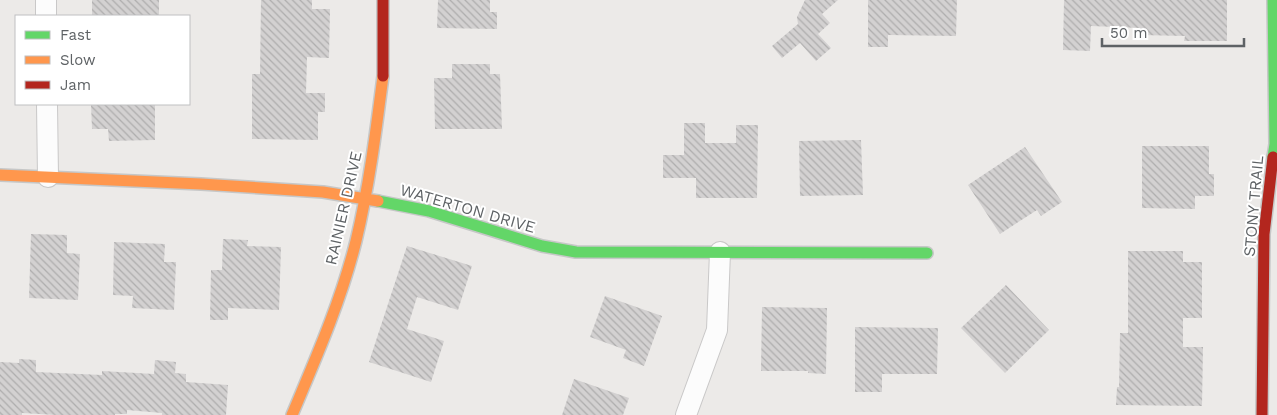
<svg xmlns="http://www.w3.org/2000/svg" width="1277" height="415" font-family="'Work Sans',sans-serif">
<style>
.building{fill:url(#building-back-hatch)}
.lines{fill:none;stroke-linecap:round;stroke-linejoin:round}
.street-casing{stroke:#c9c8c8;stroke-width:22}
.fast-casing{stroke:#c6c7c7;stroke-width:14}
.slow-casing{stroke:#c6c7c7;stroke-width:14}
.jam-casing{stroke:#c6c7c7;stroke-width:14}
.street{stroke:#fcfcfc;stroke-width:20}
.fast{stroke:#63d668;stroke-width:11}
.slow{stroke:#ff974d;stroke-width:11}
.jam{stroke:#b3261e;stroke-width:11}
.labels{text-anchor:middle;stroke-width:4;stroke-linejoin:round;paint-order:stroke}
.street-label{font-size:16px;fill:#5e6265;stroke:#fff}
</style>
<defs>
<pattern id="building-back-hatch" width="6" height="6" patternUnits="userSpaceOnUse" patternTransform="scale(1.25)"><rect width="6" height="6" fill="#d3d1d1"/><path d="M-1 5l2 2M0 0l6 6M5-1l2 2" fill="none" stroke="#aeadad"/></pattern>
</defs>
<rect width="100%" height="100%" fill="#eceae8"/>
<path class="building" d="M92 0H159V16H92Z
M261 0H312V9H330L329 58 307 57 306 93H325V112H318V140L252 139V74H260Z
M438 0H490V12H497V29L437 28Z
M805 0H838L822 14 830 23 818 34 831 48 816 61 800 43 782 58 772 46 798 24 797 17Z
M868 0H957L956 36 888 35V47H868Z
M1064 0H1227V41H1184L1185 36 1140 35V28L1091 26 1090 51 1063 50Z
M452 64H490V74H500L502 129H435L434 78H452Z
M91 104H155V140L109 141 108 129H92Z
M684 123H705V143H736V125H758L757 198H696V178H663V155H684Z
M861 140 863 195 800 196 799 141Z
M1142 146H1209V174H1214V196H1195V209L1142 208Z
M1025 147 1062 202 1041 216 1037 210 1000 234 968 185Z
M31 234 67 235V253L80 254 78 300 29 298Z
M223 239 248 240 247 246 281 247 279 310 228 308V320H210L211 270H222Z
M114 242 165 244 164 262H176L174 310 132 308 133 296 113 295Z
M407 246 472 266 458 310 417 297 407 329 444 341 431 382 369 362Z
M1128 251H1183V262H1202V318H1183V347H1203L1202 406 1116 405 1117 387H1119L1120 333H1128Z
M1006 285 1049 330 1005 373 961 328Z
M605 296 662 316 644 366 623 358 626 350 590 337Z
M762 307 827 308 826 374 808 373V371H761Z
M855 327 938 328 937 374H882V392H855Z
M19 359 36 360V372L102 375V371L154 374 155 360 176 362 175 373 186 374V382L228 385 226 415H162V413L127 410V414H115V415H56L22 413V415H0V362L19 363Z
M574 379 629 398 623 415H562Z"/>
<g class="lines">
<g class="street-casing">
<path id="street" d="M46 0V16
M47 104 48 177
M686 415 717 330 720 252"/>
</g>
<g class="fast-casing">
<path id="fast" d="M1273 0 1275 144 1273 157
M378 201 429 211 542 246 576 252 927 253"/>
</g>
<g class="slow-casing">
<path id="slow" d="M0 175 201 184 323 192 378 201
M292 415C316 358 341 301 356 241 369 187 376 131 383 76"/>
</g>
<g class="jam-casing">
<path id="jam" d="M383 0V76
M1262 415 1264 234 1273 157"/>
</g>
<use href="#street" class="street"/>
<use href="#fast" class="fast"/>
<use href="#slow" class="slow"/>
<use href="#jam" class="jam"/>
</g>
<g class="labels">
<g class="street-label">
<text transform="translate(1253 206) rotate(-85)" y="6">STONY TRAIL</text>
<text transform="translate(343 208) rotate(-77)" y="6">RAINIER DRIVE</text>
<text transform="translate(468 208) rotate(16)" y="6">WATERTON DRIVE</text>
</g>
</g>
<rect x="15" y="15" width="175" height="90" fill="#ffffff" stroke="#bfc0c1"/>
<rect x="25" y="31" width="25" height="8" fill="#63d668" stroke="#bfc0c1"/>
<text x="60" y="40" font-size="15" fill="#5e6265">Fast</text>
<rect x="25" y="56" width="25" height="8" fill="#ff974d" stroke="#bfc0c1"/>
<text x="60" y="65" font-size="15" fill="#5e6265">Slow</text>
<rect x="25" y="81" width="25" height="8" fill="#b3261e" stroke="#bfc0c1"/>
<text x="60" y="90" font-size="15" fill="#5e6265">Jam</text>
<path d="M1102 38v8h142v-8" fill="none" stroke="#5e6265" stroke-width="2.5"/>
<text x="1110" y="38" font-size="15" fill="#5e6265" stroke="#ffffff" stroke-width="4" paint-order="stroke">50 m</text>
</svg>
